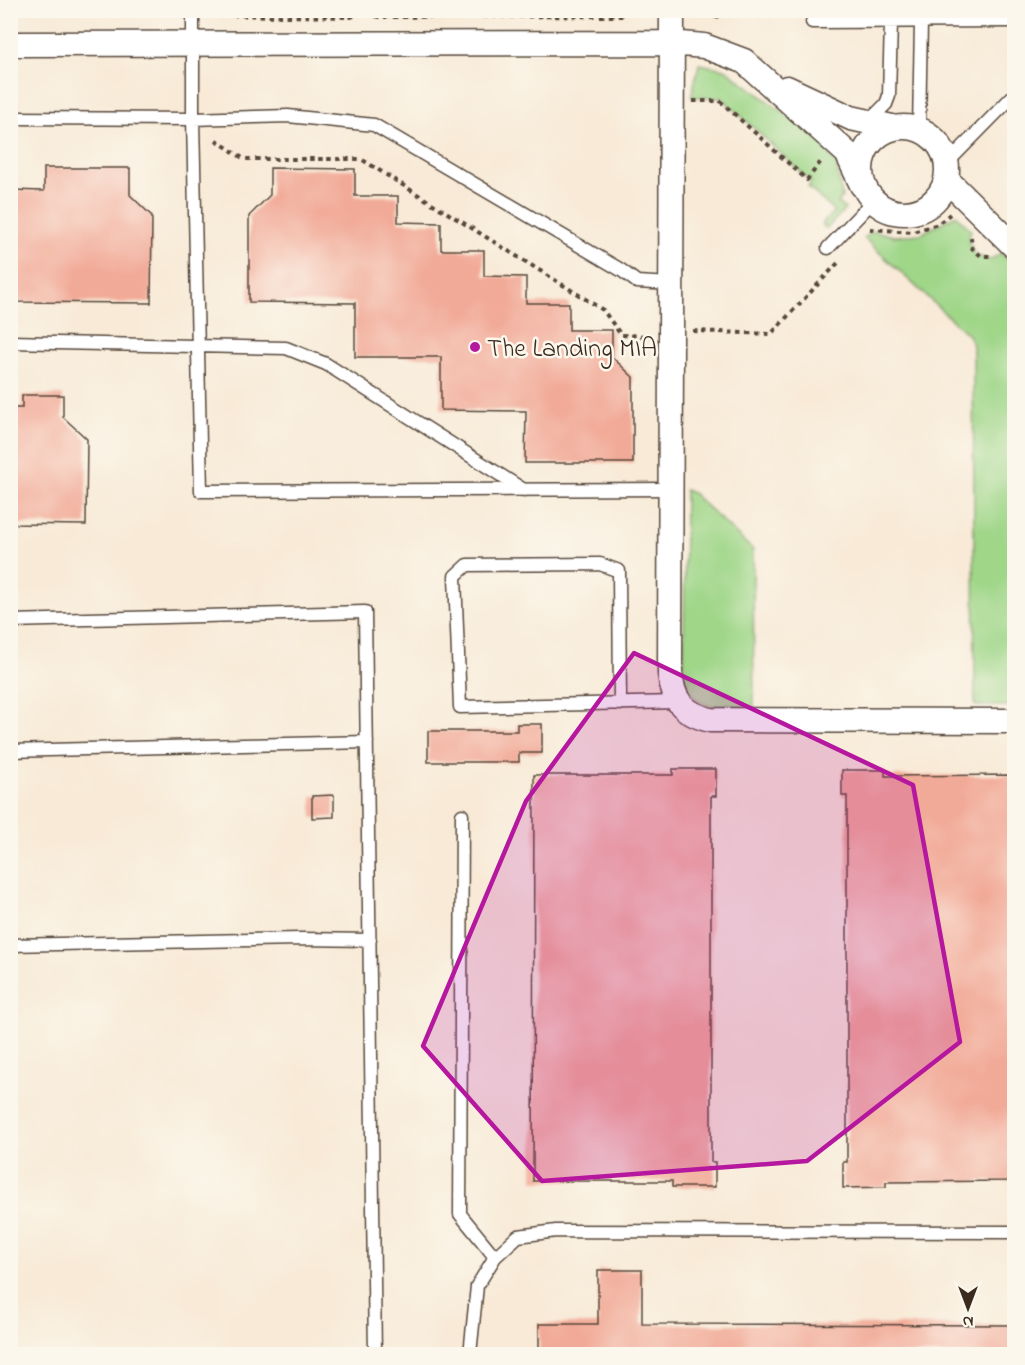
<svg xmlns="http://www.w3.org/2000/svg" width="1025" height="1365" font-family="'Indie Flower',sans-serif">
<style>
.green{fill:#9fd688;stroke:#6d8053;stroke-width:1.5}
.building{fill:#f2aa98}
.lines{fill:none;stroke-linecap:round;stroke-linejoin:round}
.lane-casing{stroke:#57473a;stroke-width:15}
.street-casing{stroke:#57473a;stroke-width:27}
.path{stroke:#57473a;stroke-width:4;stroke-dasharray:4.5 4.5;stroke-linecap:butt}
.lane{stroke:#fff;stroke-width:12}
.street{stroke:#fff;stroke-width:24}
.marked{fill:#b5179e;fill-opacity:0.2;stroke:#b5179e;stroke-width:4.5;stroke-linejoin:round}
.poi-dot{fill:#b5179e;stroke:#fbf7ec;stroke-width:2}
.labels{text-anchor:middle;stroke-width:5;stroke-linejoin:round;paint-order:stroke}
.poi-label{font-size:26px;fill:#3b2a1e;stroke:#fbf7ec;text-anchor:start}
</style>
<rect width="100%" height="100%" fill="#fbf7ec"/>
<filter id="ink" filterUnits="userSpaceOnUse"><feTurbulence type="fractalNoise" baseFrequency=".0167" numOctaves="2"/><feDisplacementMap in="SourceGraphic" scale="12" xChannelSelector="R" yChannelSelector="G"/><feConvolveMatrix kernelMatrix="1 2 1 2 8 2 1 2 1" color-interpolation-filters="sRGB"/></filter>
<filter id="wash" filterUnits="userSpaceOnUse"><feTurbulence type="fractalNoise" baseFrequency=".008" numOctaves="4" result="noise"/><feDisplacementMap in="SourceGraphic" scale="24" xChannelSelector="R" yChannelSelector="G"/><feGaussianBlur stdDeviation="1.35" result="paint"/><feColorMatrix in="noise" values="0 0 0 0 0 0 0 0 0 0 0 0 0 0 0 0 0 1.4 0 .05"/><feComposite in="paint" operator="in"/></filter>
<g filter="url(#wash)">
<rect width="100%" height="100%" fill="#f8ead7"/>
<path class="green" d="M699 64 725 69 827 145 824 149 836 163 842 197 838 203 845 209 827 228 823 226V223L834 211 808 187 811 182 722 98 691 97Z
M956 215 971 230 968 240 975 255 990 260 1001 253 1014 266V706H975L973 345 968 335 864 238 874 231 894 236 921 234Z
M685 490 692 493 753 550 754 708C723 708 699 715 684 682Z"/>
<g id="blocks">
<path class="building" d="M44 168H130V195L152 216 151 303 10 302V190L44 191Z
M270 168 355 169V196H398V222L441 223V250H484V276L526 277V303H569V330H612V357L633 377V463H525L526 411 441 410V357H355V303L249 302V216L270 195Z
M22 395H63V417L87 439 86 525 10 524V408H22Z
M517 724H542V753H519V762H428V731H517Z
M673 769H716V796H711V1162H715V1187H672V1181H533L534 775H673Z
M842 770H885V776L1014 775V1181L886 1182V1187L843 1188V1162H847V796H842Z
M334 795V817L312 818V796Z
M598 1270H642V1324L1014 1325V1354H539V1324H598Z"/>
</g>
</g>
<g filter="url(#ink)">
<use href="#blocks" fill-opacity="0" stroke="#57473a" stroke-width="1.5"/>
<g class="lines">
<g class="lane-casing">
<path id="lane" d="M193 10V119L201 491 672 489
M812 22 1014 21
M10 118 193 119 288 116 374 125 621 270 637 282 671 284
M867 123 886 104 889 96 891 22
M919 129 921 22
M947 163 1014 95
M828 248 873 201
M10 342 286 348 326 364 524 490
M10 621 365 612 375 1354
M620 704 619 571 600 564 467 565 455 576 460 707 677 702
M10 751 367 742
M462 815 460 1214 495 1257
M10 945 301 939 370 940
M470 1354 477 1286 495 1257 518 1236 556 1231 1014 1232"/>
</g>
<g class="street-casing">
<path id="street" d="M672 10 670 673C673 701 683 713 710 720L1014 721
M10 44 671 43 704 46 744 61 847 153 862 185
M787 88 851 118 892 127
M861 170a43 43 0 1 1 86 0a43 43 0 1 1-86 0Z
M947 180 1014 246"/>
</g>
<path class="path" d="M217 10 221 15 351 17 363 12 379 17 624 16
M714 17H718L715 21
M693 101H720L807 180 822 160
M216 140 244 159H361L603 310 621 335 650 336
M870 229 913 232 938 224 950 214
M971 237 972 248 981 256H992
M693 331 771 334 838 263"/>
<use href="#lane" class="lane"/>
<use href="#street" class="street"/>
</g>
</g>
<path class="marked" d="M634 653 913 785 960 1042 807 1161 542 1181 423 1046 526 801Z"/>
<circle class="poi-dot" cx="475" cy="347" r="6"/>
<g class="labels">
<g class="poi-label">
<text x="487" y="356">The Landing MIA</text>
</g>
</g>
<rect width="1025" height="1365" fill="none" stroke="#fbf7ec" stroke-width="36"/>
<g transform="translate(968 1308) rotate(180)" stroke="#fbf7ec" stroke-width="4.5" paint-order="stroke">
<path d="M0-4.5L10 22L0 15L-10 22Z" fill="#3b2a1e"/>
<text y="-9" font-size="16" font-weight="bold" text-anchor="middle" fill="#3b2a1e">N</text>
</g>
</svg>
